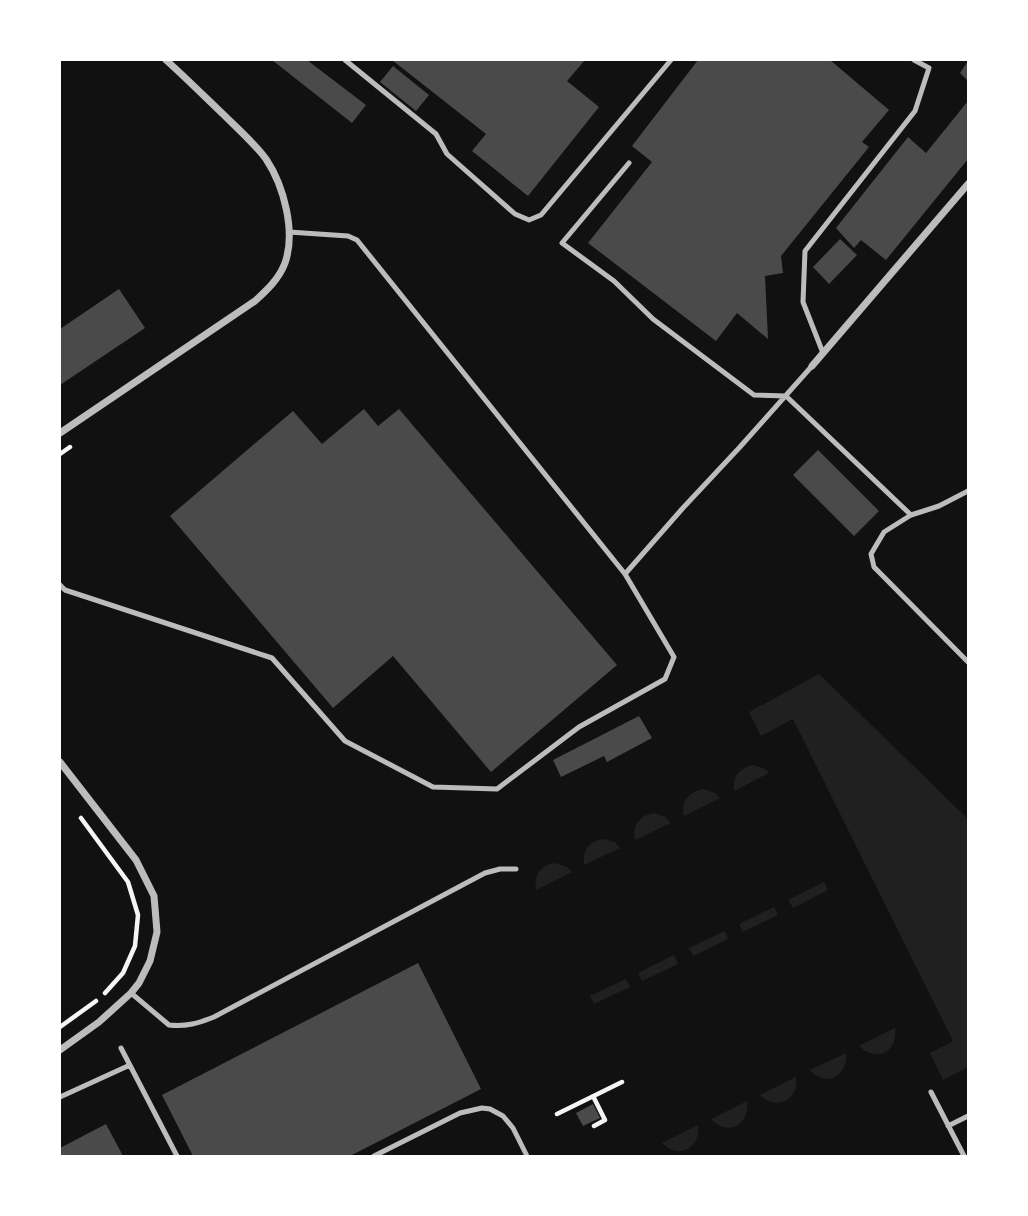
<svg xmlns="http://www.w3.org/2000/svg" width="1028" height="1216" font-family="Figtree,sans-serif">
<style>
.green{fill:#202020}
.building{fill:#4a4a4a}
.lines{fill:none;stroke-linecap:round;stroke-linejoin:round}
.path{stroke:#f5f5f5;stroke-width:4.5}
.service{stroke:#bcbcbc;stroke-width:5}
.minor{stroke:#bcbcbc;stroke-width:7}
</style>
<rect width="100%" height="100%" fill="#111"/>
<path class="green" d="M819 674 968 819V1067L943 1080 930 1053 953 1041 793 719 761 736 749 712Z
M753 765 765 769 769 773 734 791C732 777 739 768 753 765Z
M703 789 715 793 720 798 684 816C681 801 688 792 703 789Z
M654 813 665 817 671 823 635 840C632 826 639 815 654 813Z
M603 839 615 842 620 848 584 865C582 851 589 841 603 839Z
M555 863 567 867 572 872 536 890C534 875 540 865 555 863Z
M824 882 828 890 793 908 788 900Z
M774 907 778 915 743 932 739 924Z
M725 931 728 939 693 956 689 948Z
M674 955 678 964 642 981 638 973Z
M626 979 630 987 594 1004 590 996Z
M895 1028C898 1052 877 1063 859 1046Z
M846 1053C848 1076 826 1088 810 1070Z
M796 1077C799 1101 777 1111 760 1095Z
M747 1101C750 1125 728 1137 711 1119Z
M698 1125C701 1148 679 1160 662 1143Z"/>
<path class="building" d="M272 60H307L366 105 352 123Z
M392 60H585L567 81 599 107 528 196 472 151 486 134Z
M698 60H830L889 110 862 142 869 147 781 256 783 273 765 276 768 339 737 313 716 341 588 243 652 162 632 146Z
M968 61V81L960 73Z
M393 66 429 95 416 111 380 82Z
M968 101V159L886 260 861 240 854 248 836 228 908 137 926 153Z
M840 239 857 255 829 284 813 267Z
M119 289 145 328 60 385V329Z
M364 409 378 426 399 409 617 665 491 772 393 656 333 708 170 516 293 411 322 444Z
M818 450 879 511 854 536 793 475Z
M639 716 652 738 607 762 604 756 561 777 553 760Z
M418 963 481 1089 350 1156H193L162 1095Z
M593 1104 600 1118 583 1126 576 1113Z
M106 1124 123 1156H60V1148Z"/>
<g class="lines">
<path class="path" d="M60 454 70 447
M81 818 128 882 138 915 135 946 123 973 105 993
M60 1027 96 1001
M593 1096 605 1120 594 1126
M557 1114 622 1082"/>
<path class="service" d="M345 60 436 134 447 154 515 214 529 220 541 215 671 60
M629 163 562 243 614 281 653 319 754 395 786 396 911 515
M289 232 348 236 357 240 625 574 682 509 739 448 812 366
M823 353 803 302 805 251 915 111 929 68 914 60
M968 491 939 506 911 515 884 532 871 554 874 567 968 662
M60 585 65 590 272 658 345 741 433 787 497 789 579 727 665 679 674 657 625 574
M131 993 169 1025C186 1027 199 1023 214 1017L485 873 500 869H516
M121 1048 177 1156
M931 1092 964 1156
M60 1097 130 1065
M948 1126 968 1116
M374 1156 460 1113 482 1108 490 1109 503 1116 513 1128 527 1156"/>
<path class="minor" d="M812 366 968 184
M60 433 255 301C267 290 279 279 285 263 296 232 284 186 266 159 254 143 239 130 225 116 205 97 186 78 166 60
M60 762 136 860 154 896 157 932 150 961 139 983 131 993 99 1022 60 1050"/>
</g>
<rect width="1028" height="1216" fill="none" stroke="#ffffff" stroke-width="122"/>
</svg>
